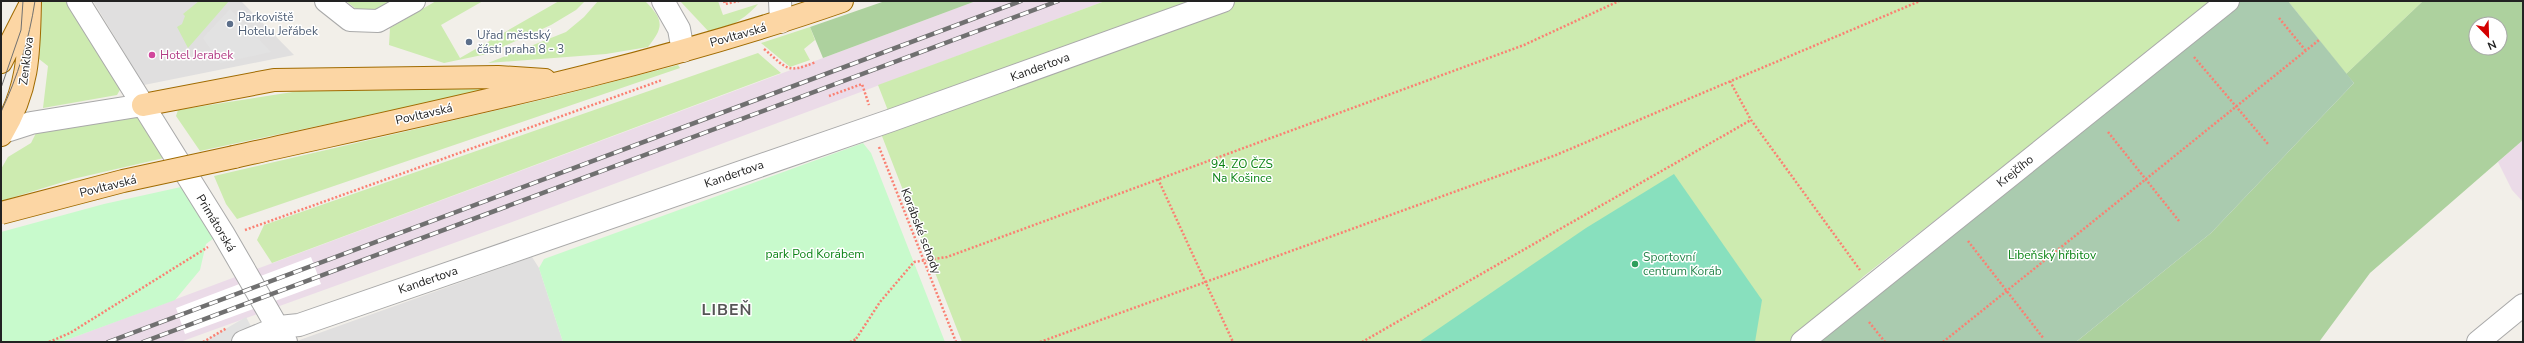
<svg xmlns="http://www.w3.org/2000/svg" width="2524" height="343" font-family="'Nunito Sans',sans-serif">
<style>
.residential{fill:#e0dfdf}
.industrial{fill:#ebdbe8}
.grass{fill:#cdebb0}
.forest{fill:#add19e;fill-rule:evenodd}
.cemetery{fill:#aacbaf}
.park{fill:#c8facc}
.pitch{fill:#88e0be}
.parking{fill:#e2e2e2}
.pier{fill:#fff}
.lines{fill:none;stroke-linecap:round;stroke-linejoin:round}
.minor-casing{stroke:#a9a9a9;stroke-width:24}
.major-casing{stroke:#a06b00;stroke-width:24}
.path{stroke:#fa8072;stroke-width:2.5;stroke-dasharray:2 2;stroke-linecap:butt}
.minor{stroke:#fff;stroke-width:22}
.major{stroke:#fcd6a4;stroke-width:22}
.tram{stroke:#707070;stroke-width:1}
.rail-casing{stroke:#707070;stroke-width:4.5}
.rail{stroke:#fff;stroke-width:3;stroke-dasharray:9;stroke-linecap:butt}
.major-bridge-casing{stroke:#a06b00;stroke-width:24;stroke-linecap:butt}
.major-bridge{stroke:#fcd6a4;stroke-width:22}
.service-dot{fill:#5c6f8a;stroke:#fff;stroke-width:1.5}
.hotel-dot{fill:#d1479c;stroke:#fff;stroke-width:1.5}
.leisure-dot{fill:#2e9e5b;stroke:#fff;stroke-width:1.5}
.labels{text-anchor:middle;stroke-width:3;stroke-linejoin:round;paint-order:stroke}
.service-label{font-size:12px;fill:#4e5e75;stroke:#fff;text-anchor:start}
.street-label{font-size:12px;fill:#222;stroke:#fff}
.hotel-label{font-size:12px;fill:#b23c85;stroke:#fff;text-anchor:start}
.park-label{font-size:12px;fill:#0c8416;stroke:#fff}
.leisure-label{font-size:12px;fill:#27864d;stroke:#fff;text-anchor:start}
.district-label{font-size:16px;font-weight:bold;letter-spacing:1px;fill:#555;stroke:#fff}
</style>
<rect width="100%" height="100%" fill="#f2efe9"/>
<path class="residential" d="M93 1H241L294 55 144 85Z
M532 257 539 268 563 342H294Z"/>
<path class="industrial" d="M976 1H1105L501 226 180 342H61Z
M2523 140V202L2512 190 2498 162Z"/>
<path class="grass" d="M42 1H66L68 4 121 88 117 95 43 108 48 66 39 59Z
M199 1H229L188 48 177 27 182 24 185 16 183 14Z
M346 1H406L365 16Z
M436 1H483L441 25 460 58 559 1H585L576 10 551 25 487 54 444 63 389 45 390 28Z
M598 1H645C664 20 664 27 648 47L606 54 488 63 566 32 584 17Z
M680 1H718L723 15 758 4C744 20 731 26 710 33Z
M1105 1H2215L1864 276 1791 342H962L880 131 894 126 878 85Z
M2288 1H2423L2346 74Z
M810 27 815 40 804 49 810 60 790 67 761 43Z
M758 53 781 73 272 263 257 240 264 225Z
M678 65 680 68 237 219 226 204 214 176 558 96Z
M325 87 480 88 487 90 200 151 176 116 178 110Z
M139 116 164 158 73 179 1 201V169L8 157 31 143 36 133Z"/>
<path class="forest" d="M885 1H976L823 58 810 27Z
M2423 1H2523V140L2370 273 2319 342H2076L2211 233 2354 83 2346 74ZM2476 24H2500V48H2476Z"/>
<path class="cemetery" d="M2237 1H2288L2354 83 2211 233 2076 342H1811Z"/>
<path class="park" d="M863 143 871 153 945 342H563L539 268 544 259Z
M181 187 214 238 206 244 200 270 175 300 61 342H1V232L104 204Z"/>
<path class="pitch" d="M1674 174 1762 300 1755 342H1419L1586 228Z"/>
<path class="parking" d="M230 9 271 52 220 63 203 38Z
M246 317 253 330 232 342H203Z"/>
<path class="pier" d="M311 257 321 284 185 334 176 308Z"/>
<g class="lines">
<g class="minor-casing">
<path id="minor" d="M78 1 223 233 286 342
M326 1 350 20 378 21 414 1
M663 1 679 29 683 51
M780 1 781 22
M3 132 31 123 143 105
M243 342 279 327 299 325 892 120 1223 1
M1802 342 2228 1
M2478 342 2523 305"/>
</g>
<g class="major-casing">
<path id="major" d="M1 62 28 9
M143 105 274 80 498 77 545 80
M1 135C29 89 29 53 30 1
M234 157C438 111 644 70 842 1"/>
</g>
<path class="path" d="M724 1 725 4 739 1
M2279 18 2306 51
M764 49C788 69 786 74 816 62
M2194 57 2268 144
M1730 81 1751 120 1860 270
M829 96 862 84 869 105
M2108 132 2179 221
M879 147 956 342
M1158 179 1233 342
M245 230 662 80
M1968 241 2044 339
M1869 322 1885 342
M49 342 70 333 208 247
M203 342 227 328
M850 342 856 339
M854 342 880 302 914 262 947 257 1524 45 1619 1
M1040 342 1556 155 1920 1
M1362 342 1751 120
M1943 342 2319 40"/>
<use href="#minor" class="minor"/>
<use href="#major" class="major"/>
<path class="tram" d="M1 88 21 30 23 1
M1 112C18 76 29 40 35 1"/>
<g class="rail-casing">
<path id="rail" d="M108 342 1021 1
M143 342 1058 1"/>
</g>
<use href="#rail" class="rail"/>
<g class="major-bridge-casing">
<path id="major-bridge" d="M1 213 123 181 234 157"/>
</g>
<use href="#major-bridge" class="major-bridge"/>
</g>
<g class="service-dot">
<circle cx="230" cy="24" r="4"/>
<circle cx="469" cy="42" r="4"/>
</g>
<circle class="hotel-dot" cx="152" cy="55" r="4"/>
<circle class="leisure-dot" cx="1635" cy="264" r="4"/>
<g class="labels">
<g class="service-label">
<text x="238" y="21">Parkoviště<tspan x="238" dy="14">Hotelu Jeřábek</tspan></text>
<text x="477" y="39">Uřad městský<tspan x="477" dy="14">části praha 8 - 3</tspan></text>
</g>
<g class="street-label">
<text transform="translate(738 35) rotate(-16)" y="4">Povltavská</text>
<text transform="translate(26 61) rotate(-83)" y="4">Zenklova</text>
<text transform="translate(1040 67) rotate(-20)" y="4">Kandertova</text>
<text transform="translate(424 114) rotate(-13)" y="4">Povltavská</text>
<text transform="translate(2015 171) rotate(-39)" y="4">Krejčího</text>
<text transform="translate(734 174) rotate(-19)" y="4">Kandertova</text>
<text transform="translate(108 186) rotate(-14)" y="4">Povltavská</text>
<text transform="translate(216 223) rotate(59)" y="4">Primátorská</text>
<text transform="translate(921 231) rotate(69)" y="4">Korábské schody</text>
<text transform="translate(428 280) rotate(-19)" y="4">Kandertova</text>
</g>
<g class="hotel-label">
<text x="160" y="59">Hotel Jerabek</text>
</g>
<g class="park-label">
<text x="1242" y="168">94. ZO ČZS<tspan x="1242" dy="14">Na Košince</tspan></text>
<text x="815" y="258">park Pod Korábem</text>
<text x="2052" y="259">Libeňský hřbitov</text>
</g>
<g class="leisure-label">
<text x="1643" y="261">Sportovní<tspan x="1643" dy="14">centrum Koráb</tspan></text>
</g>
<g class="district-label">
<text x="727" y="315">LIBEŇ</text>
</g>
</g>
<rect width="2524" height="343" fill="none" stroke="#222222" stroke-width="4"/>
<g transform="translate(2488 36) rotate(157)"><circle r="19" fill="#ffffff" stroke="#a7a7a7"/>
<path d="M0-3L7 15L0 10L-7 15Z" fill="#d40000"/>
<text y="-6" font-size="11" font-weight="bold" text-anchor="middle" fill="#222222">N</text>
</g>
</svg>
